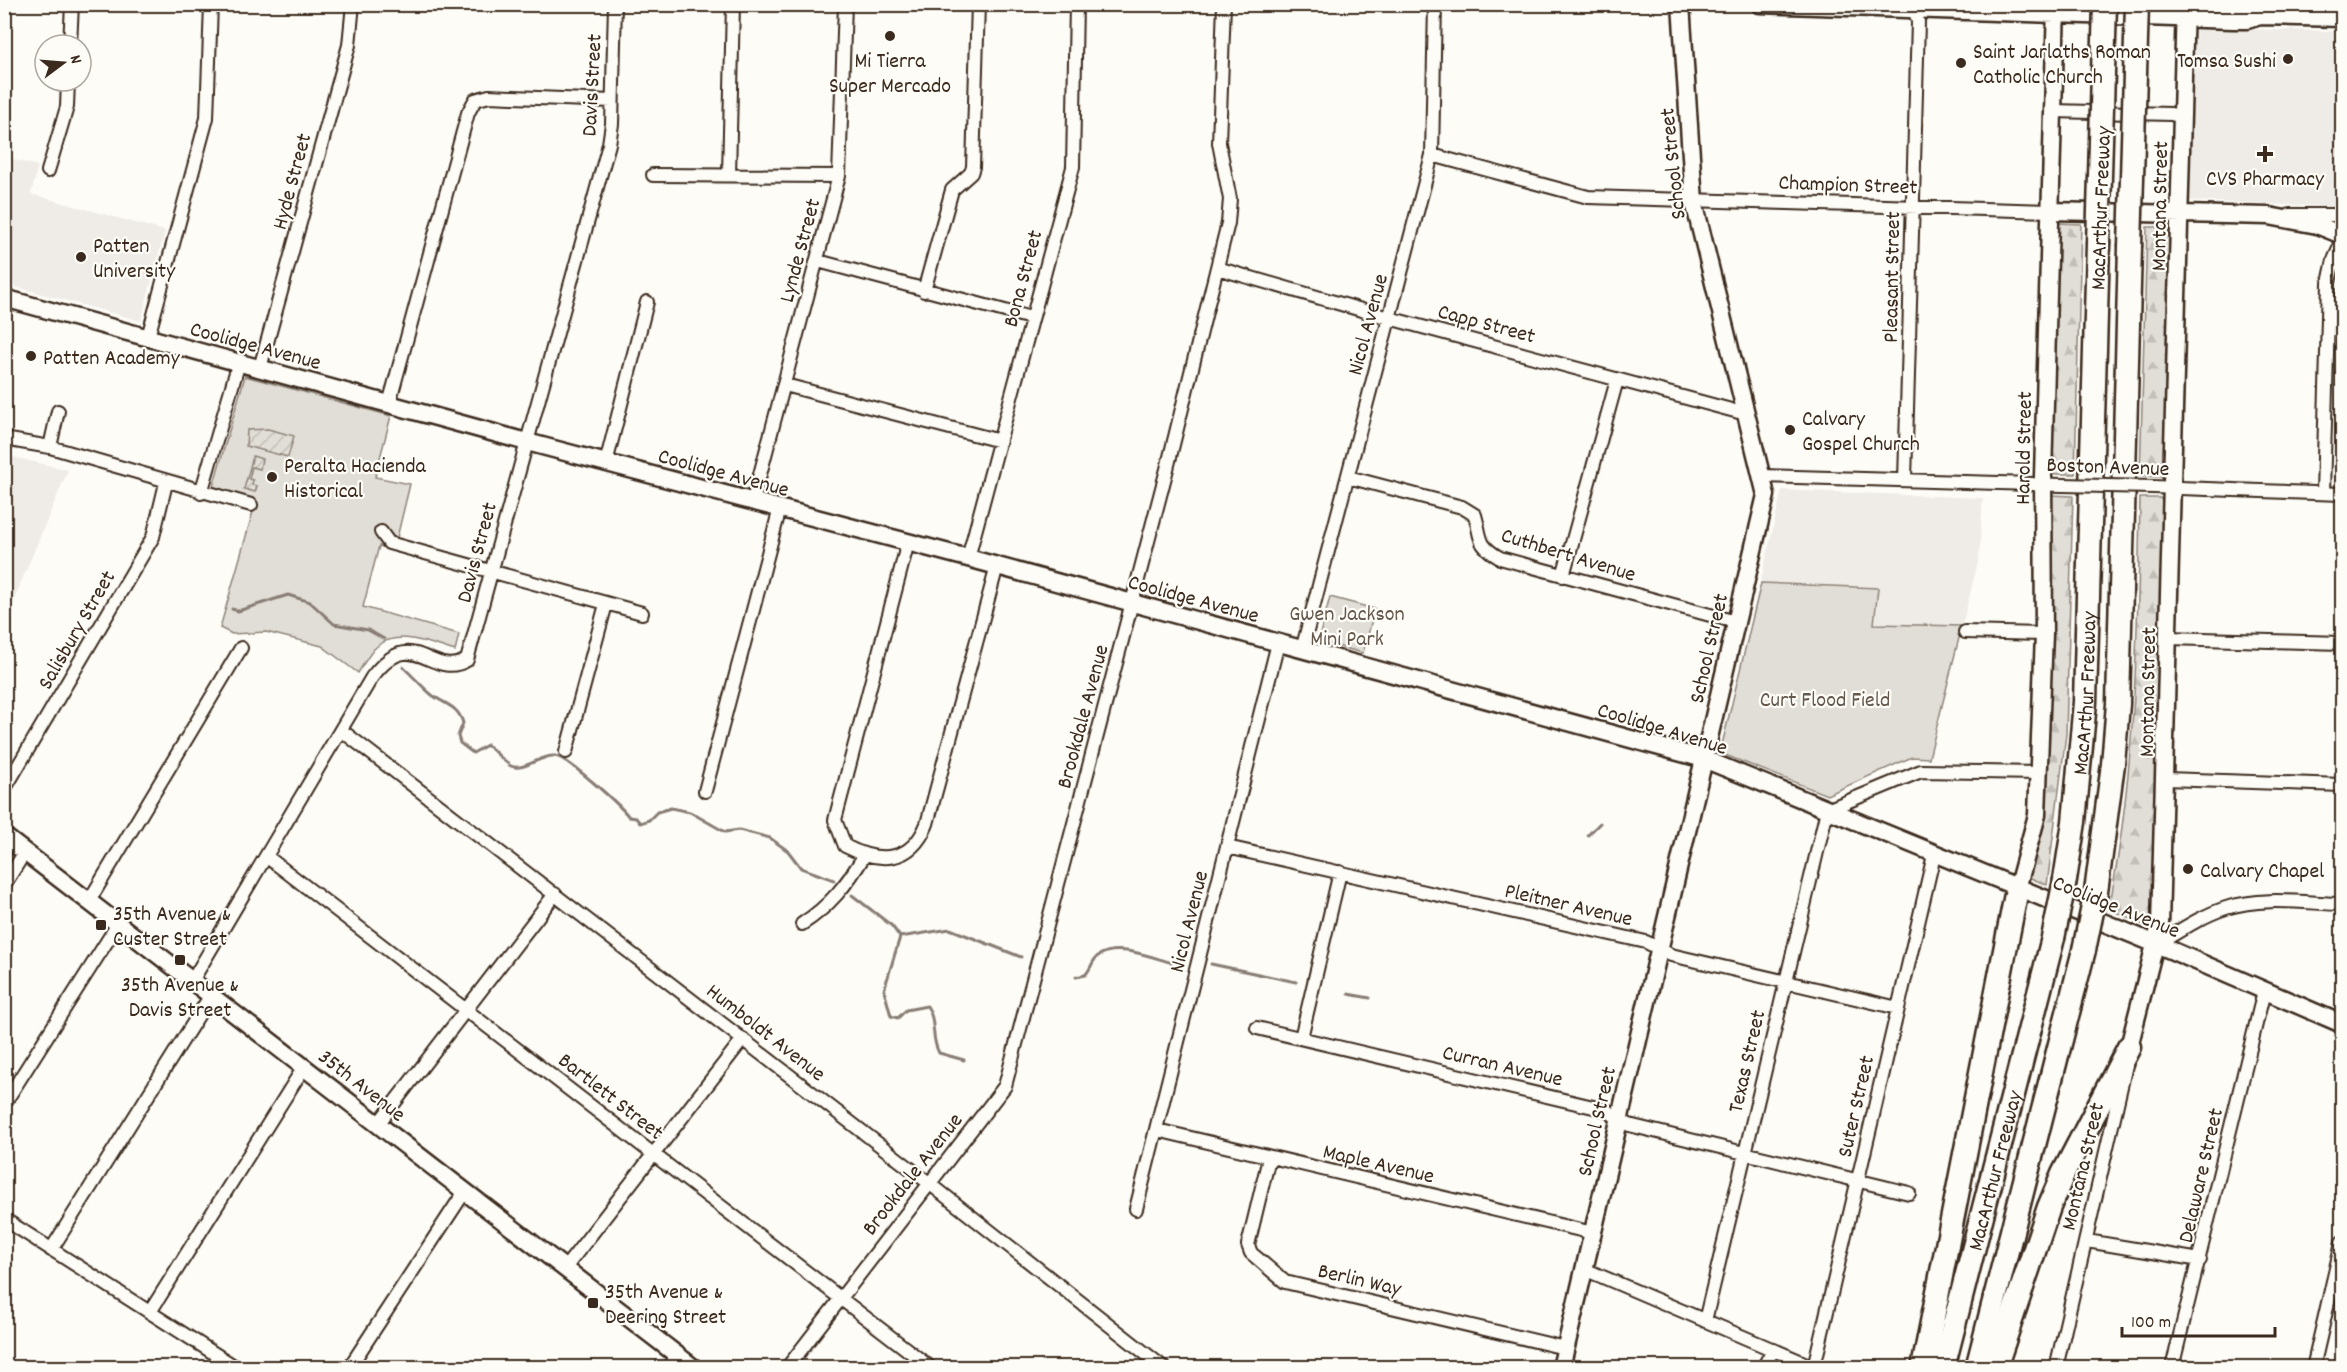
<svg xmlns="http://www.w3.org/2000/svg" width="2347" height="1372" font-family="Dekko,sans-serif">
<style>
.built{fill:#efece7}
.forest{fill:url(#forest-firs);stroke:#8e847a;stroke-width:1.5}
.park{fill:#e1ded7;stroke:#8e847a;stroke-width:1.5}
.garden{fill:url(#garden-furrows);stroke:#8e847a;stroke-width:1.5}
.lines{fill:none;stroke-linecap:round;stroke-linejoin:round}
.stream{stroke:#887d74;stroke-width:3}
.street-casing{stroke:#3b2a1e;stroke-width:16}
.secondary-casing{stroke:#3b2a1e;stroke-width:21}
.highway-casing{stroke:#3b2a1e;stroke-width:27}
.street{stroke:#fdfcf7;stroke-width:12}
.secondary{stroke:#fdfcf7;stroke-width:16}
.highway{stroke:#fdfcf7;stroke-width:22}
.street-bridge-casing{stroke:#3b2a1e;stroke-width:16;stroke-linecap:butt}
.highway-bridge-casing{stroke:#3b2a1e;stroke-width:27;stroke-linecap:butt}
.street-bridge{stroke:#fdfcf7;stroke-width:12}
.highway-bridge{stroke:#fdfcf7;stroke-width:22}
.poi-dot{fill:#3b2a1e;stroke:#fdfcf7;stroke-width:2}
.labels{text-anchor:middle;stroke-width:4.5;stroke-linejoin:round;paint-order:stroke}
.poi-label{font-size:22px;fill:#3b2a1e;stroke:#fdfcf7;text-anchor:start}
.street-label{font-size:22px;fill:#3b2a1e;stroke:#fdfcf7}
.park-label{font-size:22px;fill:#64574c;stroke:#fdfcf7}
</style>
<defs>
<pattern id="forest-firs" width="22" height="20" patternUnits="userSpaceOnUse" patternTransform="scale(1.5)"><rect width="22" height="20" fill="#e1ded7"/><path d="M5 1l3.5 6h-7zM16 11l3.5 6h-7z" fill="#c2bfb8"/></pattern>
<pattern id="garden-furrows" width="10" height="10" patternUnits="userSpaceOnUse" patternTransform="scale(1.5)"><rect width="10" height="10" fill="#e1ded7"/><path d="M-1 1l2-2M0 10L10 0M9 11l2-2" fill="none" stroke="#c2bfb8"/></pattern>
</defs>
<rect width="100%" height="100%" fill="#fdfcf7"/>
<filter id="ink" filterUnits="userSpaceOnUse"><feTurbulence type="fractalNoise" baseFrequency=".0167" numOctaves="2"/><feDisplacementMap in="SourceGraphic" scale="12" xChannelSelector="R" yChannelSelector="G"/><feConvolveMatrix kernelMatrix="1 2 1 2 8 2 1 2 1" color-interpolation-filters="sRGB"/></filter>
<g filter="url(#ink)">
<path class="built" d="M2274 5H2342V133L2340 134 2337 207 2188 201 2196 28 2335 31 2334 10Z
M4 157 38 166 31 194 165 231 141 321 5 284Z
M5 455 68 470 5 621 4 455Z
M1782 490 1983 498 1979 558 1929 758 1912 757 1827 795 1720 753Z"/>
<path class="forest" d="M2057 223 2081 224 2075 474H2056L2049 470Z
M2172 224 2167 474 2160 477 2140 476 2147 227H2169Z
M2050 495 2073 496 2066 734 2047 885 2026 876Z
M2140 498H2160L2163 502 2154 912 2151 928 2109 909C2135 773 2138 636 2140 498Z"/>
<path class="park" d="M245 376 391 416 375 477 410 484 394 550 379 546 363 607 459 634 455 651C431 644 395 627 374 649 368 656 363 665 358 673L322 646 266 632 232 634 220 628 256 501 212 490Z
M1761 583 1878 588 1874 624 1962 626 1929 758 1912 757 1827 795 1720 753Z
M1330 597 1375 609 1363 653 1318 641Z"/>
<path class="garden" d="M268 429 294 436 288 457 246 446 247 430Z
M253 456 262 459 260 469 252 467 249 479 253 480 252 485 257 486 255 492 244 489Z"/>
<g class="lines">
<path class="stream" d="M232 609 238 611 288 595 310 602 334 624 368 630 384 639
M403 667C413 676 422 687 432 695 446 705 458 706 463 723L458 736 460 743 473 753 487 745C491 748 508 765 511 766 524 772 541 754 555 756 568 758 620 805 629 817L636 818 640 823 649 820 657 812 671 808 690 812 725 832 739 830 770 838 788 851 801 868 834 880
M1588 835 1600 823
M852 895 892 926 900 937
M900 937 884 990 891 1016 898 1018 906 1010 927 1006C937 1021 930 1037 939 1053L964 1060
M900 937 950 929 1021 957
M1211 964 1296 982
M1076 977 1085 975C1091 970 1092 960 1098 956 1117 942 1153 958 1173 963
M1348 994 1370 998"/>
<g class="street-casing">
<path id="street" d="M70 45 72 4
M2053 111 2171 114 2183 117
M1432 155 1588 197 2050 211
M48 171 67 107 68 81
M653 175 839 176
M729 175 733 4
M2290 215H2342
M818 261 1031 318
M1217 268 1389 318 1746 414
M924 291 952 190 971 173 973 167 978 4
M148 337 207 118 211 4
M260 368 349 45 353 4
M785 385 1000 441
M389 404 468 113 475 100 489 96 612 101
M4 439 50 447 251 505
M50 447 58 411
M606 463 647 302
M1763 476 2062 485
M1348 477 1462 507 1475 515C1482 539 1476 544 1500 558L1736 622
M1905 480 1918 22 1913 4
M2153 487 2342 494
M201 493 239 362
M2323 493 2329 283 2334 260 2342 242
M753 501 839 176 845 4
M381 532 389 543 642 613
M908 542 835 820 845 846C880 864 911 863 927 824L997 566
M968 558 1073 167 1076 4
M1563 576 1617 380
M1965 632 2044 634
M2169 638 2342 643
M1302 650 1432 155 1435 4
M341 730 929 1183 1164 1368
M566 752 606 604
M2166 779 2342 785
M4 790 153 537 166 483
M705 791 780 508
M1227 847 1646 942 1671 955 1898 1008
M266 856 931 1368
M4 885 25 852
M89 901 241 648
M802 924C830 906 847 884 864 856
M2156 945C2178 932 2201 916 2226 908 2263 896 2305 903 2342 904
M192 981 372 677C414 622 430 681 467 660L609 144 612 124 615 4
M1257 1028 1606 1110 1629 1125 1909 1193
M1301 1038 1340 872
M4 1104 118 924
M378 1124 555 894
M1157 1130 1593 1233
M1269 1158 1248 1245 1251 1253 1285 1282 1565 1348
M1136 1209 1278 643
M4 1219 237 1368
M2087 1241 2200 1260
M51 1250 211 995
M565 1268 743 1039
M1584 1269 1816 1368
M150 1312 304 1067
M1705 1321 1827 810 1921 771 2039 773
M1814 1367 1934 855
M349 1368 465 1191
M668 1368 677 1354
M787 1368 1005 1086 1167 469 1228 223 1230 199 1219 143 1224 4
M1763 1368 1773 1350
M2056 1368 2126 1065
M2172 1368 2264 991
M2313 1368 2342 1242"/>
</g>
<g class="secondary-casing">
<path id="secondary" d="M1760 4 2233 20H2247L2260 16 2342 18
M2221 4 2260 16
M2050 211 2269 216 2317 225 2342 235
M4 298 527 442 968 558 1704 759 2173 951 2342 1024
M4 836 694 1368
M2017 889 2037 815 2044 634 2043 476 2056 4
M2129 1047 2160 925 2185 4
M1561 1368 1766 495 1694 202 1681 4"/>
</g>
<g class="highway-casing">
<g id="highway">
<path id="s1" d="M2065 880 2074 822 2085 702 2098 244"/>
<path d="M2096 892 2113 764 2118 704 2130 247"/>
<path d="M1923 1368 2017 889"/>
<path id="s2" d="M1943 1368 2053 938"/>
<path d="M1977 1368 2084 950"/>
<path d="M1995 1368 2049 1207 2063 1174 2129 1047"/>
</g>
</g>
<use href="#street" class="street"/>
<use href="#secondary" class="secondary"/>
<use href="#highway" class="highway"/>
<g class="street-bridge-casing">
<path id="street-bridge" d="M2062 485 2153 487"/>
</g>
<g class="highway-bridge-casing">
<path id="highway-bridge" d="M2098 244 2105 4
M2130 247 2137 4
M2053 938 2065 880
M2084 950 2096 892"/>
</g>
<use href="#street-bridge" class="street-bridge"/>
<use href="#highway-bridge" class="highway-bridge"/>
</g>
</g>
<g class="poi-dot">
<circle cx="890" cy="36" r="6"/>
<circle cx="2288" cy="59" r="6"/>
<circle cx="1961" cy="63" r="6"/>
<path d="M2262 145h6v6h6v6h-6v6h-6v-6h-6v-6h6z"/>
<circle cx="81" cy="257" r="6"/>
<circle cx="31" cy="356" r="6"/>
<circle cx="1790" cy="430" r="6"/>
<circle cx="272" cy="477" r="6"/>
<circle cx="2188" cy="869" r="6"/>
<rect x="95" y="919" width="12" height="12" rx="3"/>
<rect x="174" y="954" width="12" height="12" rx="3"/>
<rect x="587" y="1297" width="12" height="12" rx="3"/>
</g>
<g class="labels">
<g class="poi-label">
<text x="1973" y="58">Saint Jarlaths Roman<tspan x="1973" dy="25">Catholic Church</tspan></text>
<text x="890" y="67" text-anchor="middle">Mi Tierra<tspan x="890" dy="25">Super Mercado</tspan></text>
<text x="2276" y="67" text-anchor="end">Tomsa Sushi</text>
<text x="2265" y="185" text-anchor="middle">CVS Pharmacy</text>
<text x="93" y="252">Patten<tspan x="93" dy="25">University</tspan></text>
<text x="43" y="364">Patten Academy</text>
<text x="1802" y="425">Calvary<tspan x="1802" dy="25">Gospel Church</tspan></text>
<text x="284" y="472">Peralta Hacienda<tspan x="284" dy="25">Historical</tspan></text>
<text x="2200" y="877">Calvary Chapel</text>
<text x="113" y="920">35th Avenue &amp;<tspan x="113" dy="25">Custer Street</tspan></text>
<text x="180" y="991" text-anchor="middle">35th Avenue &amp;<tspan x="180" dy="25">Davis Street</tspan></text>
<text x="605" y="1298">35th Avenue &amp;<tspan x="605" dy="25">Deering Street</tspan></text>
</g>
<g class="street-label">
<text transform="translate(590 85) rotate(-87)" y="8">Davis Street</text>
<text transform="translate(1671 164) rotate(-96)" y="8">School Street</text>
<text transform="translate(290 181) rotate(-75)" y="8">Hyde Street</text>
<text transform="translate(1848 183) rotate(2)" y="8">Champion Street</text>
<text transform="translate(2158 206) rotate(-89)" y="8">Montana Street</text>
<text transform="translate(2099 208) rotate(-88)" y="8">MacArthur Freeway</text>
<text transform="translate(798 250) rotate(-75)" y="8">Lynde Street</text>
<text transform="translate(1890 277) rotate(-89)" y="8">Pleasant Street</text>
<text transform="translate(1021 278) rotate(-75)" y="8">Bona Street</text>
<text transform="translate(1487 322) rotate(15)" y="8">Capp Street</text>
<text transform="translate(1366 324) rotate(-75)" y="8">Nicol Avenue</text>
<text transform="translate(256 344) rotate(15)" y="8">Coolidge Avenue</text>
<text transform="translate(2022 448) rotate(-89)" y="8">Harold Street</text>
<text transform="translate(2108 465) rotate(2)" y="8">Boston Avenue</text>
<text transform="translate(724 471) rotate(15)" y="8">Coolidge Avenue</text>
<text transform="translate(475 552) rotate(-75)" y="8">Davis Street</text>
<text transform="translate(1569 553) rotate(17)" y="8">Cuthbert Avenue</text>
<text transform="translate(1194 597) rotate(15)" y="8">Coolidge Avenue</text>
<text transform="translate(75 629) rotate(-60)" y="8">Salisbury Street</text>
<text transform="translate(1707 648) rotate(-77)" y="8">School Street</text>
<text transform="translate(2146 692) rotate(-89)" y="8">Montana Street</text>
<text dy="8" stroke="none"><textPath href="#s1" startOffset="188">MacArthur Freeway</textPath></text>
<text transform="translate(1081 716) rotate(-75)" y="8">Brookdale Avenue</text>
<text transform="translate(1663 727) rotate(17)" y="8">Coolidge Avenue</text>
<text transform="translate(1569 903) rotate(13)" y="8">Pleitner Avenue</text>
<text transform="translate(2117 905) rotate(22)" y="8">Coolidge Avenue</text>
<text transform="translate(1187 921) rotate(-76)" y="8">Nicol Avenue</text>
<text transform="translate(767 1031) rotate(38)" y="8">Humboldt Avenue</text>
<text transform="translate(1745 1061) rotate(-77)" y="8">Texas Street</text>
<text transform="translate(1503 1064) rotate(13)" y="8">Curran Avenue</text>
<text transform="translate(363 1084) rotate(38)" y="8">35th Avenue</text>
<text transform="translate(612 1095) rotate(38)" y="8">Bartlett Street</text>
<text transform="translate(1854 1106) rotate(-77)" y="8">Suter Street</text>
<text transform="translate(1595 1121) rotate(-77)" y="8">School Street</text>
<text transform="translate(1379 1162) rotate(13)" y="8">Maple Avenue</text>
<text transform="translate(2081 1166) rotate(-77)" y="8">Montana Street</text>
<text dy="8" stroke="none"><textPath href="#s2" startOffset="204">MacArthur Freeway</textPath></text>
<text transform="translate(911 1173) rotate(-52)" y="8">Brookdale Avenue</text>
<text transform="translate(2199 1175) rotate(-77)" y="8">Delaware Street</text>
<text transform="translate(1360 1278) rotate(13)" y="8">Berlin Way</text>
</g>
<g class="park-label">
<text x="1347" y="620">Gwen Jackson<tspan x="1347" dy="25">Mini Park</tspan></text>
<text x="1825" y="706">Curt Flood Field</text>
</g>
</g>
<rect width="2347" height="1372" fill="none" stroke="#fdfcf7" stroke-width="24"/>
<rect x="12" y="12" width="2323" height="1348" fill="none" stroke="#3b2a1e" stroke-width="2" filter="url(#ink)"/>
<g transform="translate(63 63) rotate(74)"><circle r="28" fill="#fdfcf7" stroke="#afa8a0" stroke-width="1.5"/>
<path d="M0-4.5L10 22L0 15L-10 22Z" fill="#3b2a1e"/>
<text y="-9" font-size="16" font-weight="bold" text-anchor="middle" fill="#3b2a1e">N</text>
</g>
<path d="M2122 1327v9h153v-9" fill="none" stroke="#3b2a1e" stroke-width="3"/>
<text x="2131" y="1327" font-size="18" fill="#3b2a1e" stroke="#fdfcf7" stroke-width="4.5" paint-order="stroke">100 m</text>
</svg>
